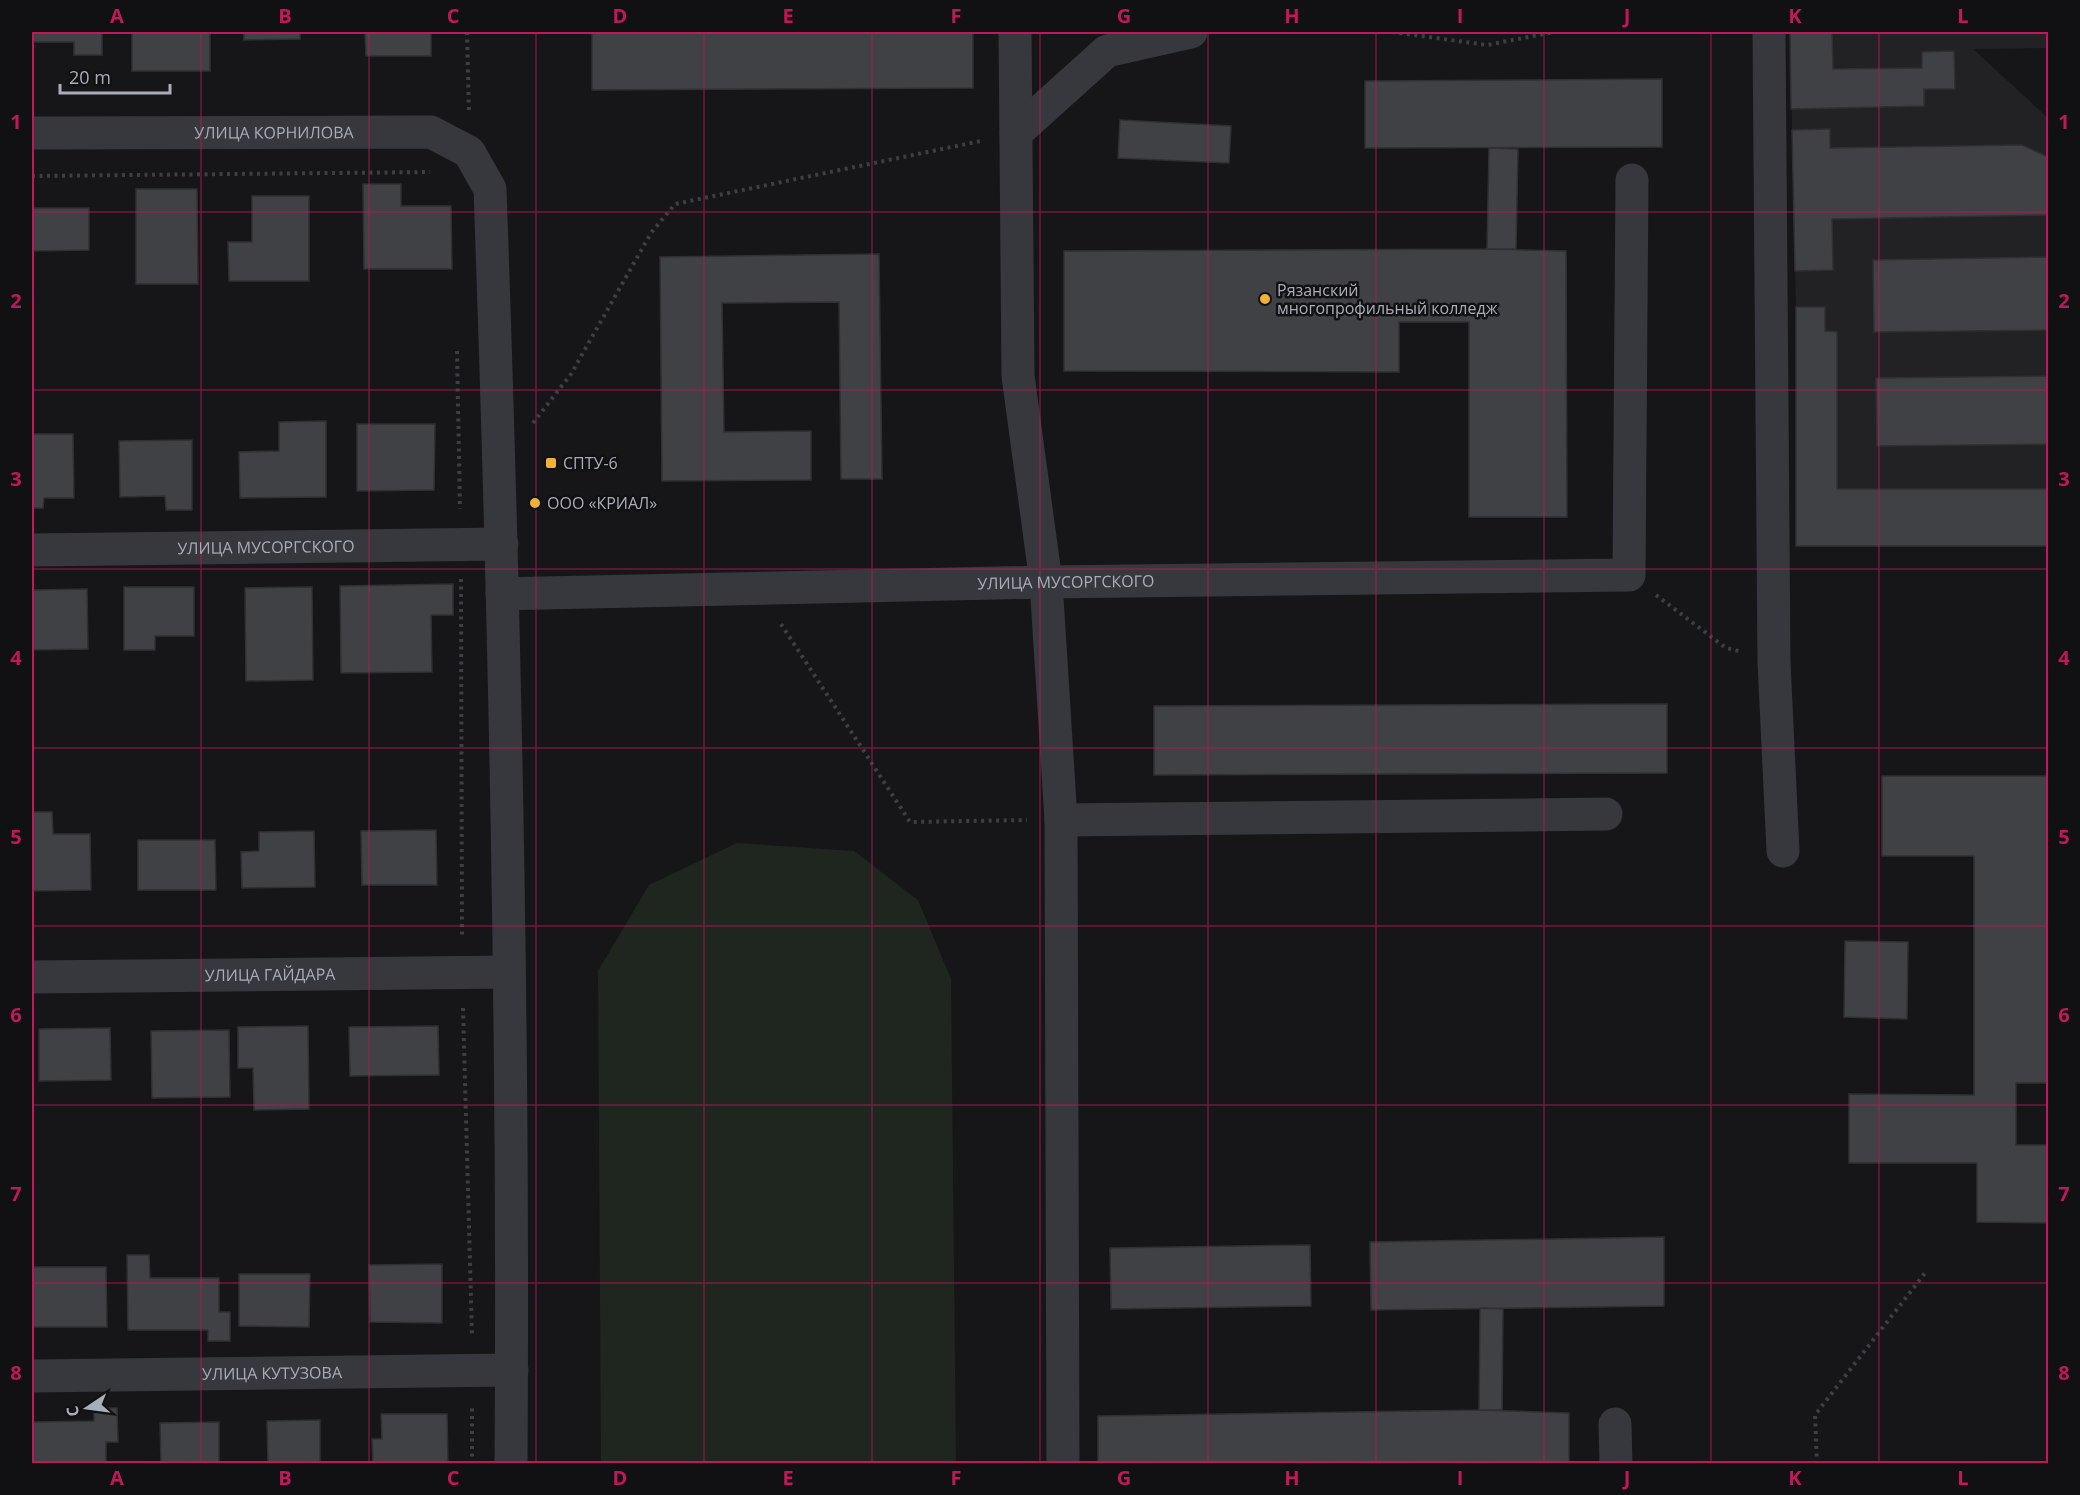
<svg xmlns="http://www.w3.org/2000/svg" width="2080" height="1495" font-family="'Open Sans',sans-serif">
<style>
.built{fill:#222225}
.green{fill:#1e261f}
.building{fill:#404145;stroke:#303034;stroke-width:1.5}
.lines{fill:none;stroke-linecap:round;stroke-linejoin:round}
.path{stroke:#3d3f44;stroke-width:4;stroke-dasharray:3 4.5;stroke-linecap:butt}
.minor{stroke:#37383d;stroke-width:33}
.grid{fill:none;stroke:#c2185b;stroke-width:1.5;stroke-opacity:0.55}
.poi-dot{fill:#f2b134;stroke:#111113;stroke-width:2}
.labels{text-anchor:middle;stroke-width:5;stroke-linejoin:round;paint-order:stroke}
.street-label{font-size:16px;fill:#a8adb8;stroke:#111113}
.poi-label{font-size:16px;fill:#a8adb8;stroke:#111113;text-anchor:start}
.neatline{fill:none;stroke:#c2185b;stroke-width:2}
.grid-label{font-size:20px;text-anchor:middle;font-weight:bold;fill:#c2185b}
</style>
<rect width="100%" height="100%" fill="#161618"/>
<path class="built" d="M1790 32H2048V48L1973 49 2048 118V546H1796V307Z"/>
<path class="green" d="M737 843 854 851 918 900 951 979 956 1463H601L598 971 649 885Z"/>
<path class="building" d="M32 32H102V55H74V42H32Z
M132 32H210V71H132Z
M244 32H300V39L244 40Z
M365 32H431V56H366Z
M592 32H973V88L592 90Z
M1790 32H1832L1833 69 1922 68V52L1954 51 1955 89H1924V106L1791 109Z
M1662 79V147L1365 148V81Z
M1120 120 1231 126 1229 163 1118 158Z
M1830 129V148L2022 145 2048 157V215L1832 219 1833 270 1795 271 1792 130Z
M1489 148 1518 149 1516 249H1487Z
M363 184H401V206H451L452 269H364Z
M136 189H197L198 284H136Z
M252 196H309V281H229L228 242H252Z
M32 208H89V250L32 251Z
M1487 249 1566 251 1567 517H1469V322H1399V372L1064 371V251Z
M879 254 882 479H841L839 302 722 303 724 432 811 431V480L662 481 660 257Z
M2048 257V330L1874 332 1873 260Z
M1796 307H1825V331L1837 332V489H2048V546H1796Z
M2048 376V444L1877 446 1876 378Z
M326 421V497L240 498 239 452 279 451V422Z
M357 424H435L434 490 357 491Z
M32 434H73L74 498H44L43 508H32Z
M192 440V510H166L165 496 120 497 119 441Z
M453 584V615H431L432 672 341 673 340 586Z
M124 587H194V636H155V650H124Z
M312 587 313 680 246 681 245 588Z
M87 589 88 649 32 650V590Z
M1667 704V773L1154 775V706Z
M1882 776H2047L2048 1083H2016V1145H2048V1223L1977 1222V1163H1849V1094L1974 1095V856H1882Z
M32 812H52L53 834H90L91 890 32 891Z
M436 830 437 885H362L361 831Z
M314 831 315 887 242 888 241 852 259 851V832Z
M138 840H215L216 890H138Z
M1845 941 1908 942 1907 1019 1844 1017Z
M308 1026 309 1109 254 1110 253 1068H238V1027Z
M438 1026 439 1075 350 1076 349 1027Z
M110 1028 111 1080 39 1081V1029Z
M229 1030 230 1097 152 1098 151 1031Z
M1664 1237V1306L1371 1310 1370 1242Z
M1310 1245 1311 1306 1111 1309 1110 1248Z
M127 1255H149L150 1278H219V1312H230V1341H208V1330H128Z
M442 1264V1323L370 1322 369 1265Z
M32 1267H106L107 1327H32Z
M239 1274H310L309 1327 239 1326Z
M1480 1308 1503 1309 1502 1410H1479Z
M94 1408H117L118 1442H106V1464H33L32 1409 33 1422 94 1421Z
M1479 1410 1569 1413V1464H1098V1416Z
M381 1414H447L448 1464H373L372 1439H382Z
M320 1420V1464H268L267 1421Z
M219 1422V1464H161L160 1423Z"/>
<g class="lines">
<path class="path" d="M467 32 469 112
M1392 32 1487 45 1554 32
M32 176 430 172
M457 351 460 509
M533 423 571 374 651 233 675 204 981 141
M461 579 462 938
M1656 595 1726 648 1739 651
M781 624 910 822 1027 820
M463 1008 472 1336
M472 1464V1404
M1817 1464 1815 1415 1925 1273"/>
<g class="minor">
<path d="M1015 32 1018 376 1046 582 1061 820 1606 814"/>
<path d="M1769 32 1774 662 1783 851"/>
<path id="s1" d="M32 133 431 132 469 152 490 189C505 613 514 1039 511 1464"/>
<path d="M1016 133 1107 51 1191 32"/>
<path id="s2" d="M32 550 502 544"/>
<path id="s3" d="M502 594 1046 582 1629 575 1632 180"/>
<path d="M1061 820 1063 1464"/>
<path id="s4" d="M32 977 509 972"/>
<path id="s5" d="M32 1376 512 1370"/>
<path d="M1615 1424 1616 1464"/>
</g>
</g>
<path class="grid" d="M201 32V1464M369 32V1464M536 32V1464M704 32V1464M872 32V1464M1040 32V1464M1208 32V1464M1376 32V1464M1544 32V1464M1711 32V1464M1879 32V1464M32 212H2048M32 390H2048M32 569H2048M32 748H2048M32 926H2048M32 1105H2048M32 1283H2048"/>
<g class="poi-dot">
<circle cx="1265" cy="299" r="6"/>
<rect x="545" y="457" width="12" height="12" rx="3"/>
<circle cx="535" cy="503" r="6"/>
</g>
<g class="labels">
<g class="street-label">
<text dy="6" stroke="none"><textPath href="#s1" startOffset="242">УЛИЦА КОРНИЛОВА</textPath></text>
<text dy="6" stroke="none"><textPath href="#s2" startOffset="234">УЛИЦА МУСОРГСКОГО</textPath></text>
<text dy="6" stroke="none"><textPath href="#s3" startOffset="564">УЛИЦА МУСОРГСКОГО</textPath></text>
<text dy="6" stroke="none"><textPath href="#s4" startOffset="238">УЛИЦА ГАЙДАРА</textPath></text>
<text dy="6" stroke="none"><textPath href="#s5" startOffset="240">УЛИЦА КУТУЗОВА</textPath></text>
</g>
<g class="poi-label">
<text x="1277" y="296">Рязанский<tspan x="1277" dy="18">многопрофильный колледж</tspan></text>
<text x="563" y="469">СПТУ-6</text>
<text x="547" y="509">ООО «КРИАЛ»</text>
</g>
</g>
<rect width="2080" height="1495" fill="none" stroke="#111113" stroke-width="66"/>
<g transform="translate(87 1408) rotate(257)" stroke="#111113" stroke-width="4.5" paint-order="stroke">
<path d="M0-4.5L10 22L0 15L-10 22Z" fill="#a8adb8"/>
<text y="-9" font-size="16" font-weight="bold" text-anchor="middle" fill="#a8adb8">С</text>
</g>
<path d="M60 84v9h110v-9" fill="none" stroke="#a8adb8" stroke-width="3"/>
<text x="69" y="84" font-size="18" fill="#a8adb8" stroke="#111113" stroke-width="4.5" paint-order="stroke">20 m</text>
<rect x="33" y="33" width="2014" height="1429" class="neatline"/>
<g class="grid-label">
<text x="117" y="23">A</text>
<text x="285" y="23">B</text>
<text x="453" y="23">C</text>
<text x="620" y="23">D</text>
<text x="788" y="23">E</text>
<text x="956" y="23">F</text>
<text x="1124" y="23">G</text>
<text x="1292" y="23">H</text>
<text x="1460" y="23">I</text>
<text x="1627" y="23">J</text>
<text x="1795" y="23">K</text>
<text x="1963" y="23">L</text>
<text x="16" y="129">1</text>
<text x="2064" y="129">1</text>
<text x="16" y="308">2</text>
<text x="2064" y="308">2</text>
<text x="16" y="486">3</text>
<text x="2064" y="486">3</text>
<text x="16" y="665">4</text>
<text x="2064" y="665">4</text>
<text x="16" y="844">5</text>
<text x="2064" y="844">5</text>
<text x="16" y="1022">6</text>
<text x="2064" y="1022">6</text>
<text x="16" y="1201">7</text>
<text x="2064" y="1201">7</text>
<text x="16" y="1380">8</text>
<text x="2064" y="1380">8</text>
<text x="117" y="1485">A</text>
<text x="285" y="1485">B</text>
<text x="453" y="1485">C</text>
<text x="620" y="1485">D</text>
<text x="788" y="1485">E</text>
<text x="956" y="1485">F</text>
<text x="1124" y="1485">G</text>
<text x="1292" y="1485">H</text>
<text x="1460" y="1485">I</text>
<text x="1627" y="1485">J</text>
<text x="1795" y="1485">K</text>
<text x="1963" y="1485">L</text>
</g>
</svg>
